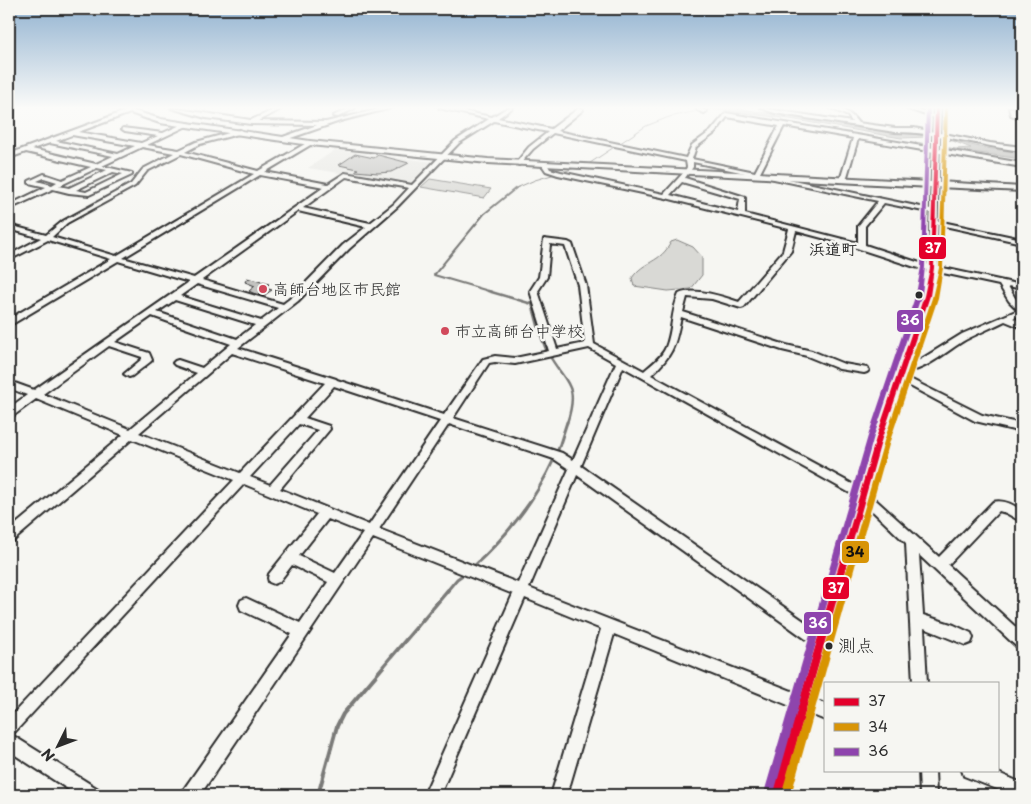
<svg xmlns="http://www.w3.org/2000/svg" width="1031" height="804" font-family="'Playpen Sans','Klee One',sans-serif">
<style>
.built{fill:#e7e7e3}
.green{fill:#d9d9d5;stroke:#828280}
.water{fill:#aeaeab;stroke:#7a7a78}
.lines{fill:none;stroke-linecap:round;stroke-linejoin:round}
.stream-far4{stroke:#7a7a78;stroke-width:1}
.stream-far3{stroke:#7a7a78;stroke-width:2}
.stream-far2{stroke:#7a7a78;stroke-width:2.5}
.stream-far1{stroke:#7a7a78;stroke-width:3}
.stream{stroke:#7a7a78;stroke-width:4}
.building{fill:#c3c3c0;stroke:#2b2b2b}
.minor-casing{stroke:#2b2b2b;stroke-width:4}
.major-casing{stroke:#2b2b2b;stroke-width:4}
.minor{fill:#f6f6f2;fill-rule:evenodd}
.major{fill:#f6f6f2;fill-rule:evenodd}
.bus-1-casing{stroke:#f6f6f2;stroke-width:4}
.bus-2-casing{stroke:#f6f6f2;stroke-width:4}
.bus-3-casing{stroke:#f6f6f2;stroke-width:4}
.bus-1{fill:#e4002b;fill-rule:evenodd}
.bus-2{fill:#d89406;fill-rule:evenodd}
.bus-3{fill:#8e44ad;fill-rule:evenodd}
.poi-dot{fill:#d1495b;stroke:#f6f6f2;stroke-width:2}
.bus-dot{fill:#2b2b2b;stroke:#f6f6f2;stroke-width:2}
.labels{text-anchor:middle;stroke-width:5;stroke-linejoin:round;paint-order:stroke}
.far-quarter-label{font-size:16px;font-weight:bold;fill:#2b2b2b;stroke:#f6f6f2}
.poi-label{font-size:16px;fill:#2b2b2b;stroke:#f6f6f2;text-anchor:start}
.near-bus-label{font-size:18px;fill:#2b2b2b;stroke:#f6f6f2;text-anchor:start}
.line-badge{stroke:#f6f6f2;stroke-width:2}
.badge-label{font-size:14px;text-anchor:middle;font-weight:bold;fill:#fff}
.pale-badge-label{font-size:14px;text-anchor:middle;font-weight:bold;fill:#111}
</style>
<rect width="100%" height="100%" fill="#f6f6f2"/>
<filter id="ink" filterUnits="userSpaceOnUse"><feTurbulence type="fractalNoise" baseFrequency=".02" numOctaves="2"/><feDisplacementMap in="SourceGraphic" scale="10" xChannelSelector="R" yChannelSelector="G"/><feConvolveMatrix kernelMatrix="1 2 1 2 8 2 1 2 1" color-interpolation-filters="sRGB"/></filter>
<g filter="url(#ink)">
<path class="built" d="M335 150 434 162 408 184 308 168Z"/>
<path class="green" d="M430 179 491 189 484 198 421 187Z
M677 240 693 247 702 257V275L691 289 668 291 634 286 632 278C644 260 660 264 671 242Z"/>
<path class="water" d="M704 108H734L897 133C923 134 943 138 967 144 985 149 1004 150 1022 153V159L928 146 915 142 956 149 971 148 953 141 928 137 901 138 790 119 713 109H702Z"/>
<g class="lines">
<path class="stream-far4" d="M844 114 848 116 849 127
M587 165 646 126 669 117 702 110
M514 189 535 180 579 167"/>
<path class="stream-far3" d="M492 292 434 275 484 214 516 188"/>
<path class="stream-far2" d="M488 291 532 304C537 319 540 339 548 353 565 384 580 383 567 423"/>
<path class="stream-far1" d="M558 450 567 422
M473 567C507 536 535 501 554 459
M447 591 457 579 467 572"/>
<path class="stream" d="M318 795 337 726 343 714 448 590"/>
</g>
<path class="building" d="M355 154 374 158 378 155 409 163 391 172 378 173 355 171 358 169 339 165Z
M247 278 269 284 265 288 272 290 263 296 253 293 249 291 255 286 245 282Z"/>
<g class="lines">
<g class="minor-casing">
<path id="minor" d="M171 108 251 120 278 108H283L258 121 326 122 384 108H391L340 121 282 141 279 139 280 138 317 125 251 124 206 118Z
M350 108H355L338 117 333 116Z
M439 108H447L492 117 507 108H512L498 118 551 129 579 108H582L583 110 557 131 686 158 692 145 711 131 726 113 1022 163V167L858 139 846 180 843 182 840 180 853 138 784 126 760 173 935 210 936 211 933 213 884 203 865 226V245L920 263 1022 285V289L1008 286 1015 298 1022 305V314L1013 318 1022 322V328L1005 321C993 327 981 332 969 338 950 347 922 376 900 371L898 369 900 367 915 363 962 334 1018 310 1009 301 999 285 915 267 841 243 796 231 791 251 744 307 741 308 712 299 687 297 683 312 786 345 812 351 844 364 867 368 869 370 867 372 864 373 839 369 807 356 782 350 681 317C675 346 674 354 651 375L867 492 939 557 993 502C1004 499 1014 505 1022 511V522L1006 513 999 511 948 565 1022 633V649L1017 647 919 555 923 615 954 625 971 633 973 638 971 643 966 645 924 628 927 683H913L906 543 859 498 623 367 581 466 827 637 829 642 827 647 822 649 817 647 577 475 529 588 825 704V720L614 634 567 795H551L601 629 525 598 440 795H424L513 594 373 538 200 795H182L184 789 292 634 241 610 239 605 241 600 246 598 300 623 328 582 292 565 279 582 274 584 269 582 268 578 269 574 317 514 244 484 12 735 98 789 100 795H77L9 751V718L234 480 132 439 13 541 9 542V530L123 435 36 399 13 416 9 417V408L27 395 9 388V381L34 390 189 282 118 261 9 326V319L111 259 48 240 9 260V255L41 238 9 229V225L46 235 63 221 131 184 143 169 174 153 142 147 102 166 132 173V175L89 195 69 193 53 189 9 209V205L46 187 29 183V181L44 174 62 180 91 167 26 152 9 158V154L128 110 130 113 78 132 141 143 158 136 125 131 122 129 123 128 163 133 185 123H189V125L147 145 179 150 196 142 240 130 242 131V133L200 144 185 152 258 171 310 141 312 142V144L265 172 328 184 345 173 412 185 455 141 489 119ZM727 117 779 126 755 172 692 159 696 147 715 133ZM494 121 548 132 529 147 516 163 519 165 533 149 553 133 686 161 687 167 685 171 664 194 561 172 550 169 547 164 542 165 546 171 558 175 666 198 789 229 783 251 739 302C724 297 694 287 679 294 671 311 673 330 666 347 662 357 652 364 644 371L594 344 586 285 572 244 568 242 544 239 539 277 530 291 549 351 515 358 495 356 483 359 444 415 337 380 336 379 238 348 298 301 349 249 398 206 459 143ZM72 135 135 146 118 154 56 141ZM50 143 113 156 96 164 32 149ZM181 154 254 174 116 256 52 237 67 223 135 186 147 171ZM693 162 878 201 858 226V243L745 214V197L685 178 693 167ZM97 168 107 170 69 188 59 186ZM113 172 123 174 86 192 76 190ZM260 175 324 187 194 278 123 258ZM346 177 409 188 394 204 370 223 303 208ZM44 178 57 182 52 185 37 181ZM682 182 740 199 738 212 670 195ZM298 211 366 227 343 245 292 297 283 304 202 280ZM550 244 565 246 578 285 585 343 557 349 538 291 547 277ZM197 284 278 308 261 321 180 296ZM175 300 255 325 237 339 157 312ZM152 316 231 344 202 368 178 360 175 361 173 363 175 365 197 373 130 429 43 394 109 346 142 357V359L124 374 129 377 132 376 150 362 152 360 149 353 115 342ZM589 348 616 363 573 460 562 453 453 418 489 363 495 362 515 364ZM232 353 325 383 240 473 139 433ZM334 386 440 421 369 525 280 489 330 429 329 426 305 418ZM299 424 318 430 270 485 250 477ZM449 424 554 459 569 469 518 583 379 529ZM328 519 363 533 335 573 299 556Z
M697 108 707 111 704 113 697 110Z
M761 108 852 122 848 116 830 108C841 107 851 113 858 123L895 128H914L990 143 1022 147V151C980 146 938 132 895 132L775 113Z
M905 108H911L940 117 935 118Z
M1009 108H1013L1015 113 1022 116V119L1011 115Z
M933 220 1022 239V243L931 223V221Z
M900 374 982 415 1022 424V432L975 421 897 379 895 377 897 375Z
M919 770H935L936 795H920Z
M962 770H991L1022 783V795H1012L964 776Z"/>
</g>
<g class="major-casing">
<path id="major" d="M115 108H124L161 119 310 141 488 159 931 182 934 108H940L939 182 1022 187V191L938 187 937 268 932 296 886 438 787 795H767L872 438 922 296 927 268 931 187 488 163 310 145 160 123Z"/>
</g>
<use href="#minor" class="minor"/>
<use href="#major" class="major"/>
<g class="bus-1-casing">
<path id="bus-1" d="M935 108H939L934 268 930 296 882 438 782 795H772L876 438 924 296 930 268Z"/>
</g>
<g class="bus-2-casing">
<path id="bus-2" d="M944 108H948L943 268 938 298 890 441 791 795H781L884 441 932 298 939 268Z"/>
</g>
<g class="bus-3-casing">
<path id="bus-3" d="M926 108H930L925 267 922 294 874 436 774 793 773 795H765L764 793 868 436 916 294 921 267Z"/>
</g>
<use href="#bus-1" class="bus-1"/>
<use href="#bus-2" class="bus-2"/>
<use href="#bus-3" class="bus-3"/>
</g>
</g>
<linearGradient id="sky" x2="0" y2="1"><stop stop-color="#91b2d0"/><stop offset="0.49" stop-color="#fbfbf9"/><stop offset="1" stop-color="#fbfbf9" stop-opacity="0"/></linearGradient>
<rect width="1031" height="220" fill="url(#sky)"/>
<g class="poi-dot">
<circle cx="263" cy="289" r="5"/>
<circle cx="445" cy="331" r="5"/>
</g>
<g class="bus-dot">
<circle cx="919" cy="295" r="4.5"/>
<circle cx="829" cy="646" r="4.5"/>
</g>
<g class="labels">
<g class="far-quarter-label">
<text x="833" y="255">浜道町</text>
</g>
<g class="poi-label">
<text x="273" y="295">高師台地区市民館</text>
<text x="455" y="337">市立高師台中学校</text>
</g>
<g class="near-bus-label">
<text x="838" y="652">測点</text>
</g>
</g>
<g class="line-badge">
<rect x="918" y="236" width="29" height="24" rx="5" fill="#e4002b"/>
<rect x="896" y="309" width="28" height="24" rx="5" fill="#8e44ad"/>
<rect x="841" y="540" width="29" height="24" rx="5" fill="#d89406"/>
<rect x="822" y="576" width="28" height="24" rx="5" fill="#e4002b"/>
<rect x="803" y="611" width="29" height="24" rx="5" fill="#8e44ad"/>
</g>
<g class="badge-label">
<text x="933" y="253">37</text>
<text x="910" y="325">36</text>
<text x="836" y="593">37</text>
<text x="818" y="628">36</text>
</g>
<g class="pale-badge-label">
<text x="855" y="557">34</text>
</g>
<rect width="1031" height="804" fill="none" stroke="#f6f6f2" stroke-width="30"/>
<rect x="15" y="15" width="1001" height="774" fill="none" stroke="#2b2b2b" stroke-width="2" filter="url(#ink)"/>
<rect x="824" y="682" width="175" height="90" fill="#f6f6f2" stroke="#a5a5a2"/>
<rect x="834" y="698" width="25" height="8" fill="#e4002b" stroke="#a5a5a2"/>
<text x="868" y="706" font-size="15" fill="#2b2b2b">37</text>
<rect x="834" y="723" width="25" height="8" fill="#d89406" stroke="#a5a5a2"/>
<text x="868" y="732" font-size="15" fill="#2b2b2b">34</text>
<rect x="834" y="748" width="25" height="8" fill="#8e44ad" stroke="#a5a5a2"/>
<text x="868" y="756" font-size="15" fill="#2b2b2b">36</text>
<g transform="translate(58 746) rotate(228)" stroke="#f6f6f2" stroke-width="4" paint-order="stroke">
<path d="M0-4L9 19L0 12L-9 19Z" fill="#2b2b2b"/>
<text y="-8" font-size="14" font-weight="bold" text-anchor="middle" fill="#2b2b2b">N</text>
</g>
</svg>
